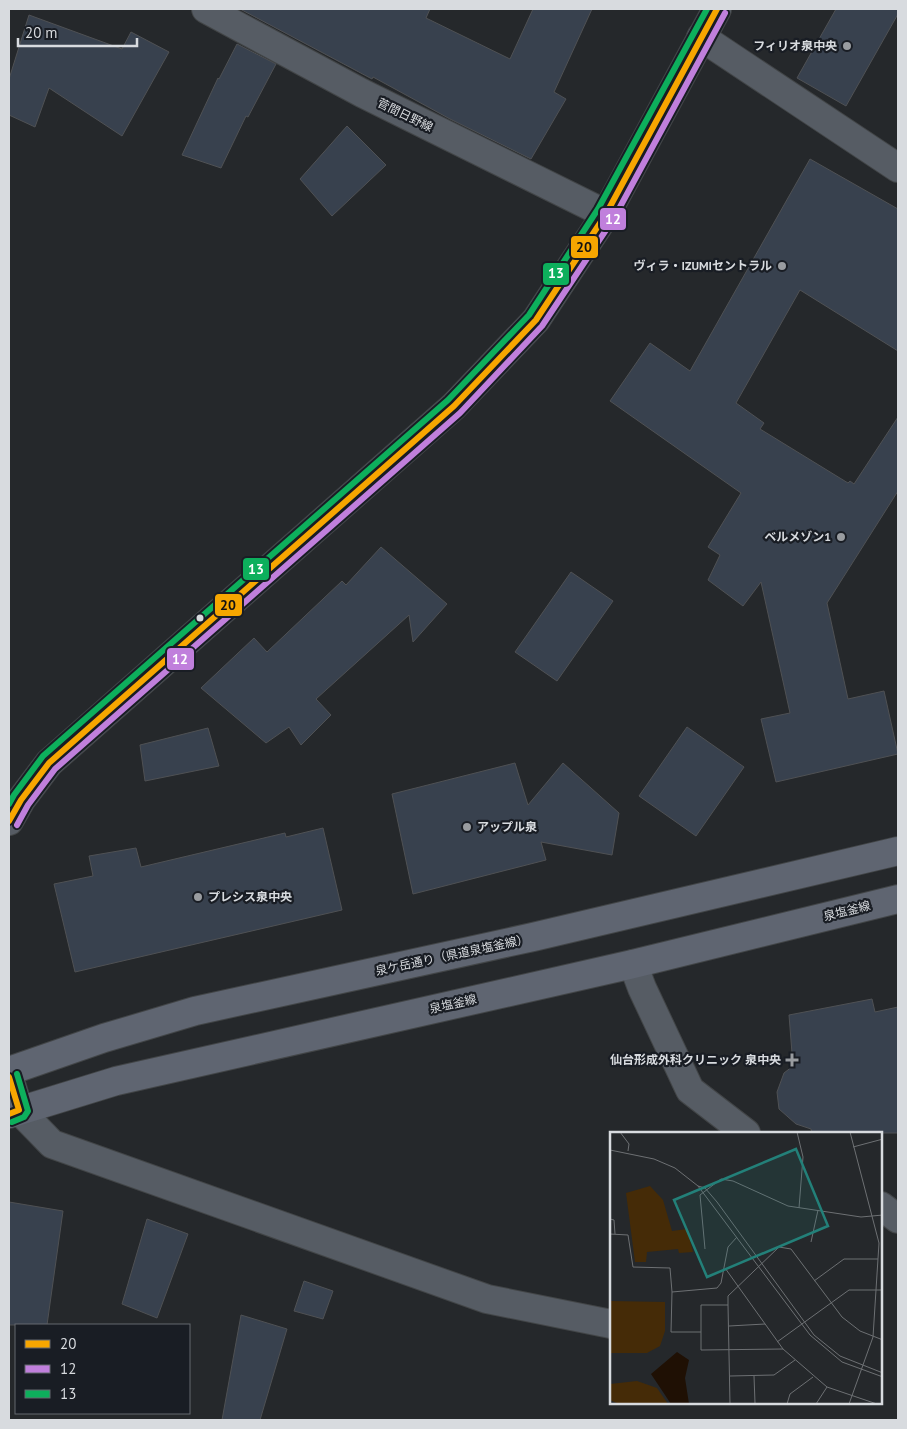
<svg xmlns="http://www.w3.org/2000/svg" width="907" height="1429" font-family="'PT Sans','Noto Sans JP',sans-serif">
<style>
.building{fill:#38414e;stroke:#4f5154}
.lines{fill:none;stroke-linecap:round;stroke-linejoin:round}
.minor-casing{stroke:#424547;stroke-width:30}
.tertiary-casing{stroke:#424547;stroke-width:30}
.primary-casing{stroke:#424547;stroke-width:30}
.minor{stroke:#565c64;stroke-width:28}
.tertiary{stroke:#565c64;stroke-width:28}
.primary{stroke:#5f6571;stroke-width:28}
.bus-1-casing{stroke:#191d24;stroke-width:10}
.bus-2-casing{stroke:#191d24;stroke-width:10}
.bus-3-casing{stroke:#191d24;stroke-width:10}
.bus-1{stroke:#f7a600;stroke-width:6}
.bus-2{stroke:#c07fdc;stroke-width:6}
.bus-3{stroke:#0daf5c;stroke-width:6}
.poi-dot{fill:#999ca0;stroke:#191d24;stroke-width:2}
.bus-dot{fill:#d8dbdf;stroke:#191d24;stroke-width:2}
.labels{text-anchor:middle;stroke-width:4.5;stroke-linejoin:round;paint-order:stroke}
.poi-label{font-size:12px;font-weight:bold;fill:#d8dbdf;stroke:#191d24;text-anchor:end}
.street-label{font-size:12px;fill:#d8dbdf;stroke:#191d24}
.inset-road{fill:none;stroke:#6d7073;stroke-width:1}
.view{fill:#238079;fill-opacity:0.15;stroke:#238079;stroke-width:2.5}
.inset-edge{fill:none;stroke:#d8dbdf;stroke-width:2.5}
.line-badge{stroke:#191d24;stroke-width:2}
.badge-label{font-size:14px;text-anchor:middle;font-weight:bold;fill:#fff}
.pale-badge-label{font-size:14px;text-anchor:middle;font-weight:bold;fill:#111}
</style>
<rect width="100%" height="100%" fill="#25282b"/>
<path class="building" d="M240 9H430L426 18 510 59 533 9H592L554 92 566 99 531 159 450 119 373 77 372 79Z
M836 9H898V14L846 106 797 78Z
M29 15 122 49 131 32 169 52 122 136 49 88 35 127 9 115V79Z
M237 44 276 64 248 117 246 116 221 168 182 155 218 78 219 79Z
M347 126 386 165 332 216 300 179Z
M810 159 898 209V351L800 290 736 403 764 423 760 429 848 483 850 481 854 484 898 417V491L827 603 848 699 884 691 898 754 776 782 761 719 790 713 761 582 743 606 708 580 720 555 708 547 741 493 610 401 650 343 690 371Z
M381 547 447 604 413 642 409 615 316 699 331 715 301 745 289 727 266 743 201 688 254 638 267 652 342 581 346 585Z
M571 572 613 601 557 681 515 652Z
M687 727 744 767 696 836 639 796Z
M208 728 219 766 145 781 140 745Z
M515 763 528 805 563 763 619 813 612 855 541 842 546 860 413 894 392 794Z
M323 828 342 910 75 972 54 884 93 876 89 856 136 848 141 867 285 833 286 837Z
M872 999 875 1012 898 1007V1133H812L811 1129 796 1124 779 1109 777 1092 784 1073 793 1066 789 1015Z
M9 1202 63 1211 47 1325H9Z
M147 1219 188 1234 157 1318 122 1304Z
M304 1281 333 1291 323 1319 294 1311Z
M241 1315 287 1329 260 1420H222Z"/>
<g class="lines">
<g class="minor-casing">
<path id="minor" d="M206 9 362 93 606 214
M701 37 898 168
M633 964 642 988 690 1090 746 1133
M19 1110 52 1144 487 1299 611 1324
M881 1206 898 1219"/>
</g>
<g class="tertiary-casing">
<path id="tertiary" d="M9 821 21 800 49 763 454 406 536 320 606 214 717 9
M9 1077 19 1110"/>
</g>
<g class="primary-casing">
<path id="primary" d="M9 1071 104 1038 195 1011 533 937 898 851
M9 1114 116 1081 633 964 898 899"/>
</g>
<use href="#minor" class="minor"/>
<use href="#tertiary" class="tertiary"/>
<use href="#primary" class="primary"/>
<g class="bus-1-casing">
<path id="bus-1" d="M9 821 21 800 49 763 454 406 536 320 606 214 717 9
M9 1077 19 1110 9 1114"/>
</g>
<g class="bus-2-casing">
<path id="bus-2" d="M17 825 28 805 55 769 460 413 542 326 614 218 725 13"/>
</g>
<g class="bus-3-casing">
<path id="bus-3" d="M9 804 14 795 43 756 448 400 529 315 598 209 707 9
M12 1122 24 1117 28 1111 17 1074"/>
</g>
<use href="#bus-1" class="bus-1"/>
<use href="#bus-2" class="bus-2"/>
<use href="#bus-3" class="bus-3"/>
</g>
<g class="poi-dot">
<circle cx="847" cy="46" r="5"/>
<circle cx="782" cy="266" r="5"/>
<circle cx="841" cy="537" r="5"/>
<circle cx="467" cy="827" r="5"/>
<circle cx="198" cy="897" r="5"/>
<path d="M789.5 1052.5h5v5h5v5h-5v5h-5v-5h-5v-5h5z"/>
</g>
<circle class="bus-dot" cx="200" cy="618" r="4.5"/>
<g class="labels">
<g class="poi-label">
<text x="837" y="50">フィリオ泉中央</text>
<text x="772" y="270">ヴィラ・IZUMIセントラル</text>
<text x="831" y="541">ベルメゾン1</text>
<text x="477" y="831" text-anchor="start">アップル泉</text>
<text x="208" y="901" text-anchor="start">プレシス泉中央</text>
<text x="781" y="1064">仙台形成外科クリニック 泉中央</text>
</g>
<g class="street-label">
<text transform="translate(405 115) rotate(26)" y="4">菅間日野線</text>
<text transform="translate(847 911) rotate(-14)" y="4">泉塩釜線</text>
<text transform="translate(452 955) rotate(-12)" y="4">泉ケ岳通り（県道泉塩釜線）</text>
<text transform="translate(453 1004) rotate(-13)" y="4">泉塩釜線</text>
</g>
</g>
<g transform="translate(610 1132)">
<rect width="272" height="272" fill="#25282b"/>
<path d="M40 54 53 68 62 99 77 97 83 120 69 121 68 117 37 120 36 130H25L16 61ZM0 169 55 170V199L50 214 37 221H0ZM27 249 47 256 58 272H9L0 268V252Z" fill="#452b07"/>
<path d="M67 220 79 228 75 246 79 272H61L41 242Z" fill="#1f1004"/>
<path class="inset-road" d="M10 0 19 12 18 19M187 0 193 25 189 76M243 15 273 7M0 18 44 27 65 36 88 54 200 203 232 230 273 245M88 54 95 56 107 70 204 203 230 224 273 241M0 87 4 88 5 102M0 102 18 103 23 135 60 136 62 160 107 156 111 151 118 115 127 105M201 110 208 78M95 117 90 63 111 47 123 49 178 74 251 85 273 83M115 136 173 217M204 149 234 127H268M62 160 61 200H91V173H118V164L169 115 181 117 232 185 250 199 273 208M118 173 120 272M119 194 155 192M91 200V218L173 217 217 255 267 272M167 210 239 158H273M120 244 164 243 185 228M144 244 145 271M120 272H149M177 272 180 262 203 245M206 272 217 255M239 272 263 205 269 111 240 0"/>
<path class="view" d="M186 17 218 94 97 145 64 68Z"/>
<rect width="272" height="272" class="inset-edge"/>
</g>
<g class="line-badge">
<rect x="599" y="207" width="28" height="24" rx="5" fill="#c07fdc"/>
<rect x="570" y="235" width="29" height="24" rx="5" fill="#f7a600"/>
<rect x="542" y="262" width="28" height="24" rx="5" fill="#0daf5c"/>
<rect x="242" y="557" width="28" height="24" rx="5" fill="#0daf5c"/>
<rect x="214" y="593" width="29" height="24" rx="5" fill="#f7a600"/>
<rect x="166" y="647" width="29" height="24" rx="5" fill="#c07fdc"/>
</g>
<g class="badge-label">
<text x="613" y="224">12</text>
<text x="556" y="278">13</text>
<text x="256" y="574">13</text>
<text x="180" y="664">12</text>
</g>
<g class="pale-badge-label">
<text x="584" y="252">20</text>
<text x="228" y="610">20</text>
</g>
<rect width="907" height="1429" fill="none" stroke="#d8dbdf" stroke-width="20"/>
<rect x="15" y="1324" width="175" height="90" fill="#191d24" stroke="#65696f"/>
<rect x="25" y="1340" width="25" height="8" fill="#f7a600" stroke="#65696f"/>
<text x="60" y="1349" font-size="15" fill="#d8dbdf">20</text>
<rect x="25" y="1365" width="25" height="8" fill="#c07fdc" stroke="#65696f"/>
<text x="60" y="1374" font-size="15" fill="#d8dbdf">12</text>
<rect x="25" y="1390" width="25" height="8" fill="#0daf5c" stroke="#65696f"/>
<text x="60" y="1399" font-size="15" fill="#d8dbdf">13</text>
<path d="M18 38v8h119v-8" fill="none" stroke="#d8dbdf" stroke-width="2.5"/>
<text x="25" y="38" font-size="15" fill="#d8dbdf" stroke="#191d24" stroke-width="4" paint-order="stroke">20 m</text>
</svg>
